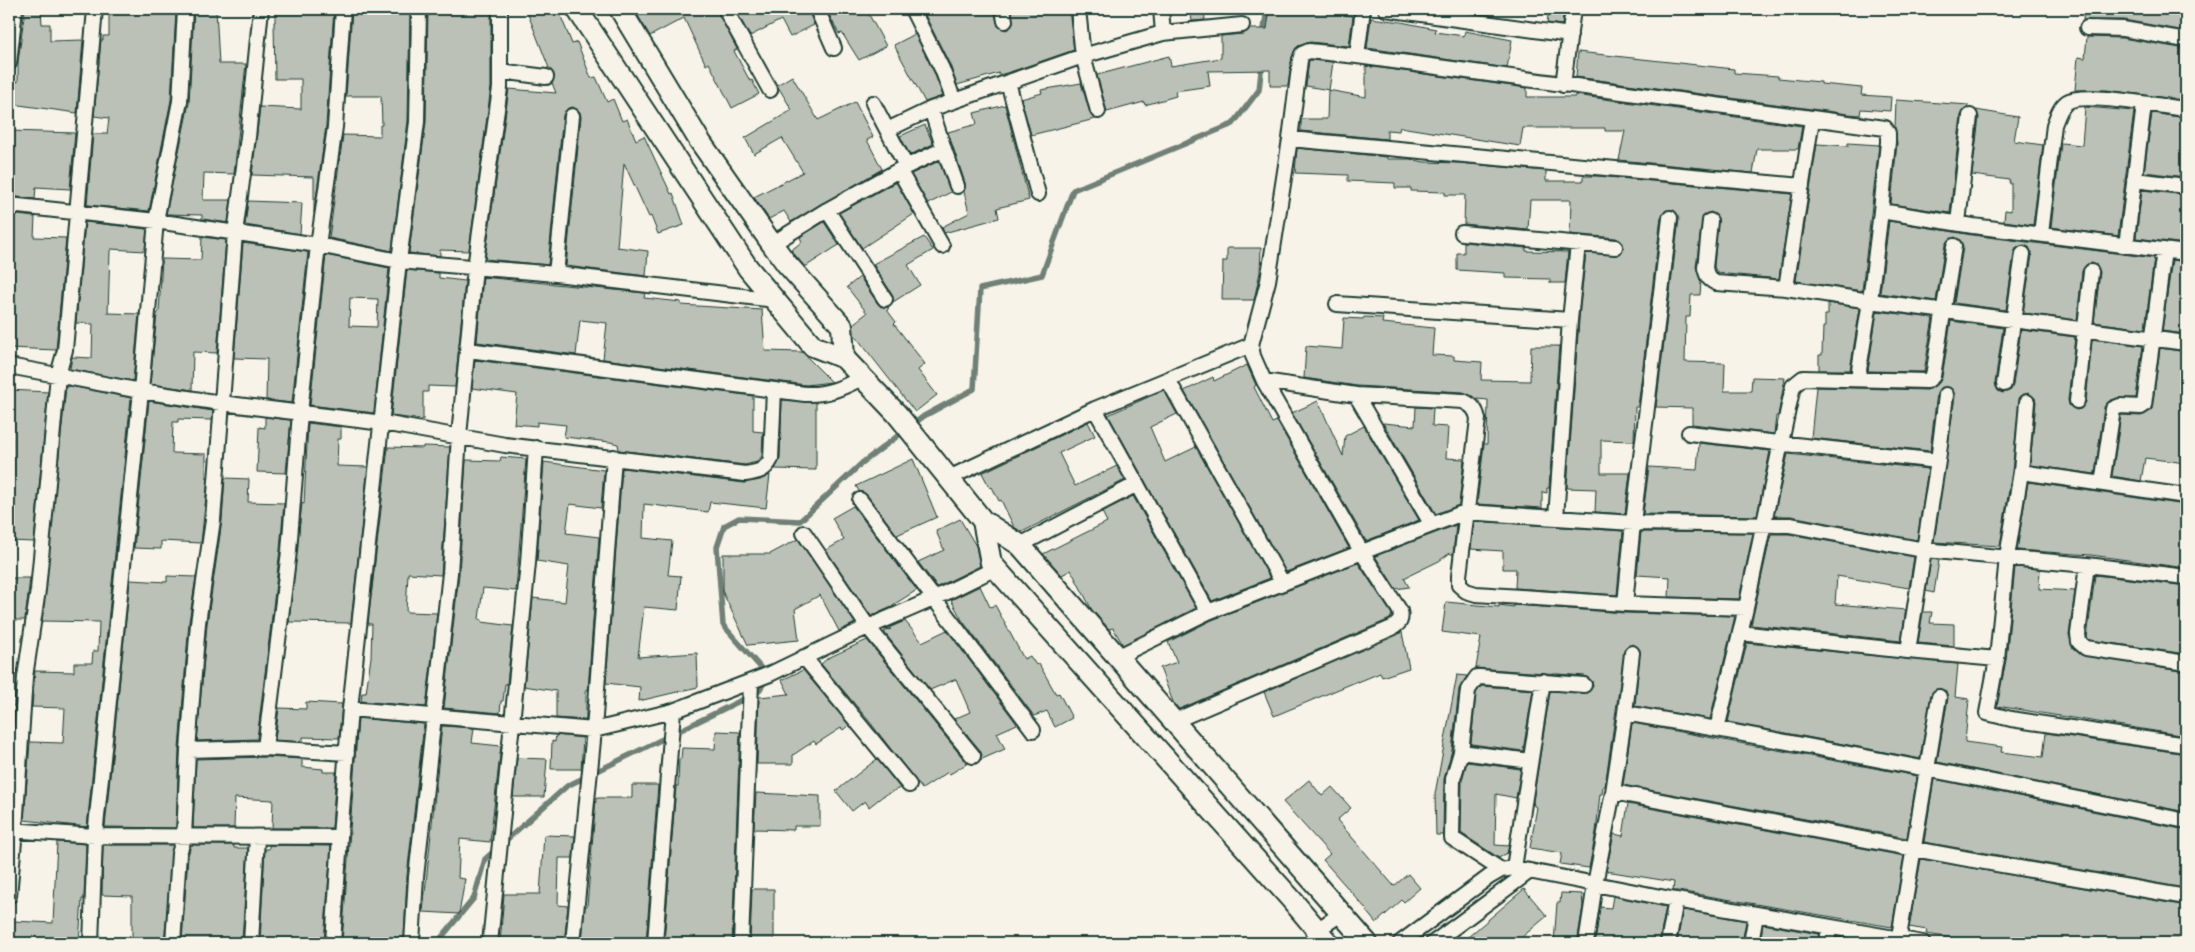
<svg xmlns="http://www.w3.org/2000/svg" width="2195" height="952" font-family="Itim,sans-serif">
<style>
.lines{fill:none;stroke-linecap:round;stroke-linejoin:round}
.stream{stroke:#6f8077;stroke-width:5.5}
.building{fill:#bbc1b6;stroke:#1f3d34;fill-rule:evenodd}
.street-casing{stroke:#1f3d34;stroke-width:18}
.secondary-casing{stroke:#1f3d34;stroke-width:24}
.street{stroke:#f7f3e8;stroke-width:14}
.secondary{stroke:#f7f3e8;stroke-width:20}
</style>
<rect width="100%" height="100%" fill="#f7f3e8"/>
<filter id="ink" filterUnits="userSpaceOnUse"><feTurbulence type="fractalNoise" baseFrequency=".02" numOctaves="2"/><feDisplacementMap in="SourceGraphic" scale="10" xChannelSelector="R" yChannelSelector="G"/><feConvolveMatrix kernelMatrix="1 2 1 2 8 2 1 2 1" color-interpolation-filters="sRGB"/></filter>
<g filter="url(#ink)">
<g class="lines">
<path class="stream" d="M1263 36 1267 9
M437 943 474 898 485 859 567 786 758 692 764 683 761 668 723 625 717 547 724 526 739 518 800 521 862 463 924 416 974 389 980 289 1042 275 1073 190 1233 124 1259 90 1262 63"/>
</g>
<path class="building" d="M25 9H41L42 24H50V41L83 40 77 113 12 104 15 81 18 82V62Z
M109 9H135V11H176L171 100 149 211 87 205 93 134H107L109 118 94 116 101 40H103V36H109Z
M194 9H216L219 64H246L234 174 204 173 203 200H231L228 223 202 219V215L166 214 189 103Z
M308 9H334L326 126 314 213V177L252 175 260 107 301 109V79H275L274 22H275V12L308 11Z
M389 9H410L408 121 392 251 329 238 343 135 380 136V125H382L381 96H346L352 10Z
M428 9H491V87L469 251 440 250V256L409 253 426 122Z
M526 9H558L572 44 577 42 591 78 596 77 607 102 613 99 622 121 627 119 636 140 644 136 671 194 673 193 684 225 658 234 651 216 649 217 624 163 617 247 648 251 646 276 566 266 581 117 580 112 573 107 568 108 563 115 548 265 485 259 509 89 556 93 552 83 554 74 547 68H549Z
M634 9H716L737 49 734 51 750 81 752 80 759 94 732 108 709 63 706 65 684 18 650 36Z
M735 9H808L814 25 790 37 781 20 750 36Z
M826 9H866L886 46 859 60 842 33 839 34Z
M922 9H994L998 26 1006 30 1013 24 1012 9H1042L1043 13 1069 9 1074 50 1010 72 999 75V73L957 85 950 65Z
M1190 9H1204L1205 20 1192 21Z
M1270 9H1308L1353 16 1349 46 1310 42 1298 46 1292 57 1288 86H1270V70L1208 71 1210 86 1175 91 1176 96 1145 105 1144 102 1107 112 1097 75 1169 56 1171 66 1221 58V36L1243 34 1249 29H1267Z
M1549 9H1564L1562 25 1547 23Z
M2084 9H2186V31L2124 20H2083Z
M1371 18 1401 22 1436 29 1435 32 1464 36 1465 31 1512 40 1507 68 1367 48Z
M915 34 934 72 943 96 925 102 894 45Z
M2087 37 2122 38 2186 49 2182 100 2107 90H2075L2078 57 2085 58Z
M1578 52 1734 69V73L1778 76V78L1821 82V84L1862 88 1861 95 1891 97 1890 111 1861 109 1860 115 1848 114 1576 77Z
M1309 60 1333 62 1329 90 1306 86Z
M1366 66 1527 88V97H1575V95L1802 126 1798 149H1757L1753 173 1619 160 1625 131H1605V128H1523L1520 146 1400 127 1399 131 1387 130V139L1301 131V119H1327L1328 90 1366 97Z
M792 76 818 120 855 102 873 137 867 140 882 169 791 222 784 211 769 219 754 197 803 172 782 138 754 154 745 138 792 110 777 85Z
M1081 83 1090 113 1095 119 1031 135 1021 99 1042 93 1041 90Z
M1896 100 1969 105 1961 115 1950 213 1891 204 1897 143 1895 128Z
M1005 105 1029 200 997 208 999 218 944 233 942 227 969 213 964 192 965 183 948 132 977 124 974 113Z
M2085 107 2134 111 2118 236 2051 227 2061 143 2082 145Z
M1976 110 2018 117 2014 141 2043 145 2033 225 2004 221 2005 210 2011 211V183H2009L2010 180 1972 175 1979 117Z
M2152 113 2186 118V177L2144 172Z
M925 125 933 144 910 155 900 136Z
M9 131 75 133 70 189 36 187 35 199 9 196Z
M1848 143 1879 145 1862 291 1796 281 1817 144 1848 146Z
M1297 148 1387 157V159H1410L1424 162 1459 163 1546 171V181H1583V176H1597L1792 194 1779 279 1717 273 1714 267 1718 218 1711 212 1703 215 1696 267 1701 282 1700 295H1691L1690 317H1686L1685 362 1725 363 1724 391H1751L1752 377 1785 378 1778 416H1776L1774 434 1692 424V408L1656 407 1679 219 1675 211 1666 210 1661 217 1638 407H1635L1634 441 1601 440V473H1630L1625 514 1595 512 1596 489 1567 488 1580 306 1586 253 1618 255 1622 252 1623 243 1616 238 1570 234 1571 200H1530L1528 230 1464 224 1465 195H1445V192L1411 191V188H1395V183L1348 181V175L1295 173Z
M939 161 951 192 928 204 911 174Z
M896 182 914 214 862 248 839 213Z
M2142 190 2186 195V244L2136 238Z
M248 201 302 203 300 234 245 225Z
M9 214 35 217 34 237 66 238 56 350 9 348Z
M1889 221 1972 235 2154 258 2145 329 2094 322 2100 272 2097 265 2092 263 2087 264 2082 271 2077 320 2023 313 2032 255 2029 247 2024 245 2016 248 2014 253 2006 310 1954 303 1963 247 1960 240 1955 237 1948 240 1945 245 1936 301 1880 293Z
M85 222 147 229 145 251 111 249 110 251 108 313 139 314 133 381 70 369 72 357 92 358 93 324 76 323Z
M824 222 839 245 805 267 791 250 802 242 800 237Z
M202 237 226 240 217 353 193 352 192 390 150 384 157 314 159 312 162 259 201 260Z
M924 237 933 250 908 265 920 285 893 302 892 294 873 264Z
M1464 242 1526 248V251L1568 252 1565 283H1550V279L1505 278V273L1457 270V253H1464Z
M243 243 308 252 292 403 266 400 267 359 234 358Z
M1227 248H1261L1260 272 1254 300H1222L1223 261H1227Z
M326 255 389 268 374 413 310 405ZM350 298 378 299 377 327 349 326Z
M2172 260 2186 262V334L2162 331Z
M407 270 439 273V278L465 281 455 387 428 386V392H423V420L391 416Z
M483 277 645 293 644 298 681 302V305L762 310 765 351 802 352 832 382 806 385 603 359 607 323 580 320 576 355 477 342Z
M860 277 878 304 889 308 887 310 896 322 894 324 925 364 918 370 937 395 915 412 854 334 853 324 867 313 847 287Z
M1828 303 1860 308 1850 370H1819V355H1822L1823 327H1825V315H1828Z
M1877 311 1933 318 1924 372 1868 371Z
M1364 317 1383 318 1382 323 1434 328 1432 355 1454 356V360L1482 362 1481 380 1530 381 1531 346H1559L1549 488H1547V493L1542 492V508L1477 504 1484 444H1487L1488 400 1477 399 1463 392 1357 386 1304 378 1306 346 1342 349 1344 318 1363 319Z
M1951 321 2003 328 1995 383 1998 391 2003 393 2011 390 2013 385 2021 330 2075 337 2068 400 2069 405 2076 410 2081 409 2086 402 2092 339 2143 346 2136 398H2117L2109 401 2104 407 2095 474 2030 465 2036 402 2035 398 2028 393 2020 397 2012 471 2000 546 1934 542 1955 396 1951 388 1942 387 1937 393 1930 451 1811 438 1816 387 1927 390 1939 383 1942 377Z
M2160 348 2186 352 2184 376H2186V463L2145 458 2141 481 2112 476 2121 415 2141 416 2152 409Z
M475 360 753 396V431L763 432 762 456 757 462 745 465 619 450 618 444 610 442 564 437 566 425 537 422V426L514 424 517 394 472 388Z
M1247 365 1256 385 1254 387 1272 423 1277 421 1349 548 1286 572 1184 391 1213 377 1214 381Z
M70 386 131 398 87 827 24 820 30 742 63 743 65 708 32 707 35 671 74 672V663H92L93 651H98L99 622 42 621 66 387Z
M9 390 48 392 34 542 9 541 12 439H9Z
M1164 390 1177 414 1150 427 1165 462 1196 447 1270 578 1212 601 1108 415Z
M782 400 816 402V470L775 469 780 459Z
M149 401 213 411 212 420 178 419V422H173L172 453 206 454V477H208L201 543 161 541V549L134 548Z
M1318 401 1343 456 1345 436 1364 426 1419 520 1366 541 1292 413Z
M1416 407 1433 408 1432 426 1448 427 1446 458 1464 459 1459 505 1436 514 1383 423 1415 426Z
M265 417 291 420 286 473 257 472 259 427 265 428Z
M1088 422 1095 436 1059 453 1075 486 1117 466 1125 480 1022 532 1014 527 1001 500 999 501 992 487 990 488 982 473Z
M308 423 341 427V439H338L337 466 368 467 351 623 289 622 302 503 304 504Z
M1699 443 1770 451 1757 516 1643 514 1649 467 1697 470Z
M423 446 450 447 441 575 408 573 406 612 437 613 426 707 361 701 362 693H366L371 657 372 624H368L388 447 423 448Z
M1788 454 1928 469 1917 540 1791 516H1774Z
M501 457 526 459 516 591 483 588 479 619 482 620V622L513 626 507 684H505L503 701H501L500 713 444 708 459 574 466 460 500 461Z
M913 459 937 517 897 535 867 495 859 491 856 486Z
M544 462 604 470 601 508 570 504 566 533 599 537 588 690H586V720L556 718V691L524 686 533 598 565 602 569 566 537 561Z
M622 468 744 483 760 480 770 475 766 508 710 502 708 512 644 504 643 538 672 541 668 575 681 576 678 610 644 607 638 657 697 653 698 687 639 701 640 687 606 683Z
M225 478 249 479 248 502 284 503 280 550 257 739 197 741 207 624 222 521Z
M2028 482 2186 505V568L2091 555 2017 550Z
M1133 496 1196 608 1123 645 1113 628 1109 629 1092 610 1071 570 1062 575 1043 554 1107 522 1102 512Z
M853 506 917 590 893 605 894 606 871 616 826 550 844 540 832 518Z
M960 519 976 546 980 566 937 587 918 562 944 550 936 531Z
M1474 521 1623 531 1617 595 1515 588 1516 569H1503V551L1471 549Z
M1456 525 1453 555 1450 553 1439 561 1404 578 1409 587 1396 589 1375 556Z
M1641 532 1753 533 1739 599 1669 597 1670 577 1637 575Z
M1771 534H1789L1914 557 1909 588 1837 576 1835 604 1906 610 1901 641 1751 625Z
M798 539 855 623 839 631 820 595 795 609 799 640 748 645 723 593V554H770Z
M1931 559 1939 560 1934 593 1926 591Z
M1358 563 1392 614 1390 619 1189 705 1179 709 1173 702 1160 668 1177 662 1168 642 1212 620Z
M2015 567 2040 569 2039 589 2075 591 2069 635 2073 648 2081 655 2186 672V736L1997 706 2006 660Z
M2095 575 2186 586V654L2090 640 2087 638Z
M167 576 196 577 189 622 179 749 176 828 105 827 130 580 167 582Z
M9 578H30L25 620H9Z
M980 586 990 607 995 605 1024 659 1030 656 1036 665 1039 664 1056 694 1059 693 1072 718 1055 727 1047 711 1034 716 962 620 951 600Z
M1446 602 1499 607V605L1514 607V605L1625 613 1735 616 1710 719 1635 706 1640 650 1633 644 1625 648 1605 786H1603L1602 794H1600L1596 832 1589 868 1560 864 1562 853 1530 848 1537 807 1534 806 1533 801 1550 691 1587 693 1593 686 1592 681 1585 676 1476 668 1481 637 1442 632Z
M1923 612H1932L1930 623 1954 624V646L1918 643Z
M905 621 922 642 947 630 1017 724 997 733 1005 749 980 760 982 755 980 750 954 719 970 712 956 679 930 690 884 632 891 629 884 630Z
M1402 632 1409 668 1382 677 1380 673 1358 682V681L1274 716 1264 692Z
M867 640 966 762 968 763 950 774 948 772 922 789 869 721 821 664 828 658Z
M1747 643 1958 664 1955 697 1969 699 1965 742 2002 747 2001 752 2043 757 2046 733 2186 754V812L1937 762 1948 698 1947 694 1941 689H1936L1931 695 1920 759 1728 722Z
M9 670H17L14 706H9Z
M803 670 849 725 843 730 841 728 816 744 814 741 793 755V764H757L759 697 789 694 782 680Z
M1457 675 1467 676 1459 689 1452 750 1444 779 1443 835H1436L1435 794Z
M1481 686 1533 690 1523 751 1471 744 1476 693Z
M306 702 342 704 339 738 303 737V742L275 740 279 708 306 709Z
M358 718 424 724 407 876 404 938 378 937V943H342Z
M1632 723 1917 776 1907 838 1623 785Z
M442 726 474 728 472 743 501 746 490 842 460 839 458 878 465 879 459 914 423 912Z
M716 731 740 732 732 943H664L676 786H678L679 759H681L682 748 715 749Z
M556 735 583 738 581 769H551L552 741 555 742Z
M9 741H12L9 791Z
M265 757 302 759V767L323 769V772H336L332 828H272L273 800 235 798 234 828H193L196 759Z
M517 758 547 759 544 797H513Z
M877 759 900 788 883 796 869 807 865 801 852 811 836 791Z
M1467 762 1521 769 1516 798 1496 794 1495 845 1509 846 1507 853 1499 858 1461 833 1462 780Z
M1934 779 2186 830 2185 888 1924 842Z
M1309 780 1322 796 1332 787 1351 808 1337 820 1394 886 1408 874 1420 888 1404 902 1402 900 1376 923 1366 911 1367 910 1323 860 1330 854 1283 802Z
M632 785H658L646 943H582L585 906H587L596 798H632Z
M756 793 820 796V826H794V830L754 829Z
M1628 804 1904 856 1892 927 1678 891H1673L1674 882 1606 871 1614 834 1623 836Z
M544 835 575 836 573 858H559L558 905 568 906 564 943H500L504 894H540Z
M57 842 86 844 84 899H82L79 943H12L13 921 53 923Z
M103 845H173L164 943H132V896L102 895Z
M191 845H234V848H248L242 941H182L188 856Z
M269 845 331 846 324 943 260 942 265 849H269Z
M1921 859 2186 906V943H1974V941L1926 934 1927 930 1909 927Z
M752 889H774V943H750Z
M1524 889 1547 916 1515 943H1461Z
M1561 893 1582 894 1583 906 1577 943H1554L1557 903H1560Z
M1613 896 1666 907 1659 943H1595L1600 907 1611 908Z
M1683 910 1746 921 1742 943H1677Z
M1763 924 1819 934 1818 943H1760Z
M1837 937 1873 943H1836Z"/>
<g class="lines">
<g class="street-casing">
<path id="street" d="M725 9 770 90
M817 9 834 48
M912 9 942 69 954 101 931 109 944 149 899 170 942 246
M1003 9 1005 21
M1078 9 1083 56 1098 111
M1363 9 1357 56 1885 128 1888 133V142L1881 211 1973 226 2186 253
M1386 9 1570 35
M2087 28 2123 29 2186 40
M1163 33 1242 25
M1357 56 1309 51 1302 54 1300 60 1290 139 1268 281 1251 345 1253 356 1264 381 1356 395 1432 525
M9 63 15 9
M500 71 546 77
M1008 82 1038 194
M1563 85 1573 9
M954 101 1083 56 1163 33 1161 9
M873 103 906 166
M887 130 931 109
M1290 139 1802 186
M944 149 957 186
M2134 180 2186 186
M9 205 156 221 318 245 399 261 556 274 775 300
M827 210 885 299
M1881 211 1870 301 2186 343
M1710 221 1705 268C1707 276 1708 279 1716 283L1786 288 1870 301 1859 370
M1958 223 1970 116
M1462 233 1615 247
M2041 234 2054 125C2057 117 2060 107 2067 102 2083 91 2164 107 2186 109
M772 244 827 210 899 170
M1954 246 1933 376 1927 381 1803 378 1793 386 1746 608 1717 729C1874 758 2030 789 2186 821
M2126 246 2144 105
M556 274 572 116
M1786 288 1812 119
M1337 304 1570 320
M468 350 805 394C827 395 842 388 862 378
M9 366 141 391 221 403 383 423 505 445 745 474C758 472 765 471 771 459L774 390
M1168 380 1282 582
M2004 384 2023 254
M1356 395 1463 401C1472 405 1476 409 1478 419L1459 576V585L1466 591 1476 594 1625 604 1746 608
M2077 401 2091 272
M1095 409 1208 612
M1689 433 1938 461
M2021 472 2027 402
M949 478 1095 409 1251 345
M2102 484 2113 409 2120 406 2141 407 2144 405 2164 250
M860 500 1033 730
M1556 518 1570 320 1578 244
M804 533 868 627 973 756
M1020 545 1137 484
M2087 565 2078 634 2079 642 2086 648 2186 663
M1625 604 1633 523 1670 218
M1740 633 1908 651 1938 461 1946 395
M1908 651 1997 659 2007 557 2021 472 2186 496
M804 657 909 785
M1117 657 1208 612 1465 512 1633 523 1790 525 1924 550 2087 565 2186 577
M1997 659 1987 713 2011 719 2186 745
M350 709 594 730 673 711 770 674 859 631 933 599 996 568
M1625 713 1632 653
M1174 721 1392 628C1400 623 1402 620 1400 611L1361 551 1264 381
M1717 729 1625 713 1613 792 1968 859 2186 897
M265 748 347 753
M188 750 265 748 289 551 300 413 318 245 335 127 343 9
M1461 752 1530 761
M9 830 95 836 141 391 156 221 180 101 185 9
M1514 868 1543 681
M1501 870 1452 838 1453 779 1461 752 1468 690 1477 677H1480L1584 685
M9 896 15 830 25 677 38 590 58 375 65 350 95 9
M91 943 95 836 340 837 350 709 399 261 417 122 419 9
M173 943 179 854 184 837 188 750 198 623 213 520 235 233 248 137 261 9
M251 943 257 837
M333 943 340 837
M412 943 416 877 450 573 459 436 475 268 500 88V9
M490 943 528 563 536 448
M573 943 594 730 614 457
M655 943 673 711
M741 943 751 682
M1312 943 1317 930 1341 914
M1400 943 1489 877 1501 870 1514 868 1676 900 1923 943
M1433 943 1530 871
M1586 943 1595 884 1613 792
M1668 943 1676 900
M1751 943 1756 915
M1827 943 1829 927
M1898 943 1939 697"/>
</g>
<g class="secondary-casing">
<path id="secondary" d="M577 9 748 268 813 346 844 358 897 414 983 521 1020 545 1367 943
M620 9 699 140 772 244 786 263 842 326 844 358
M983 521 991 563 1291 899 1328 943"/>
</g>
<use href="#street" class="street"/>
<use href="#secondary" class="secondary"/>
</g>
</g>
<rect width="2195" height="952" fill="none" stroke="#f7f3e8" stroke-width="30"/>
<rect x="15" y="15" width="2165" height="922" fill="none" stroke="#1f3d34" stroke-width="2" filter="url(#ink)"/>
</svg>
